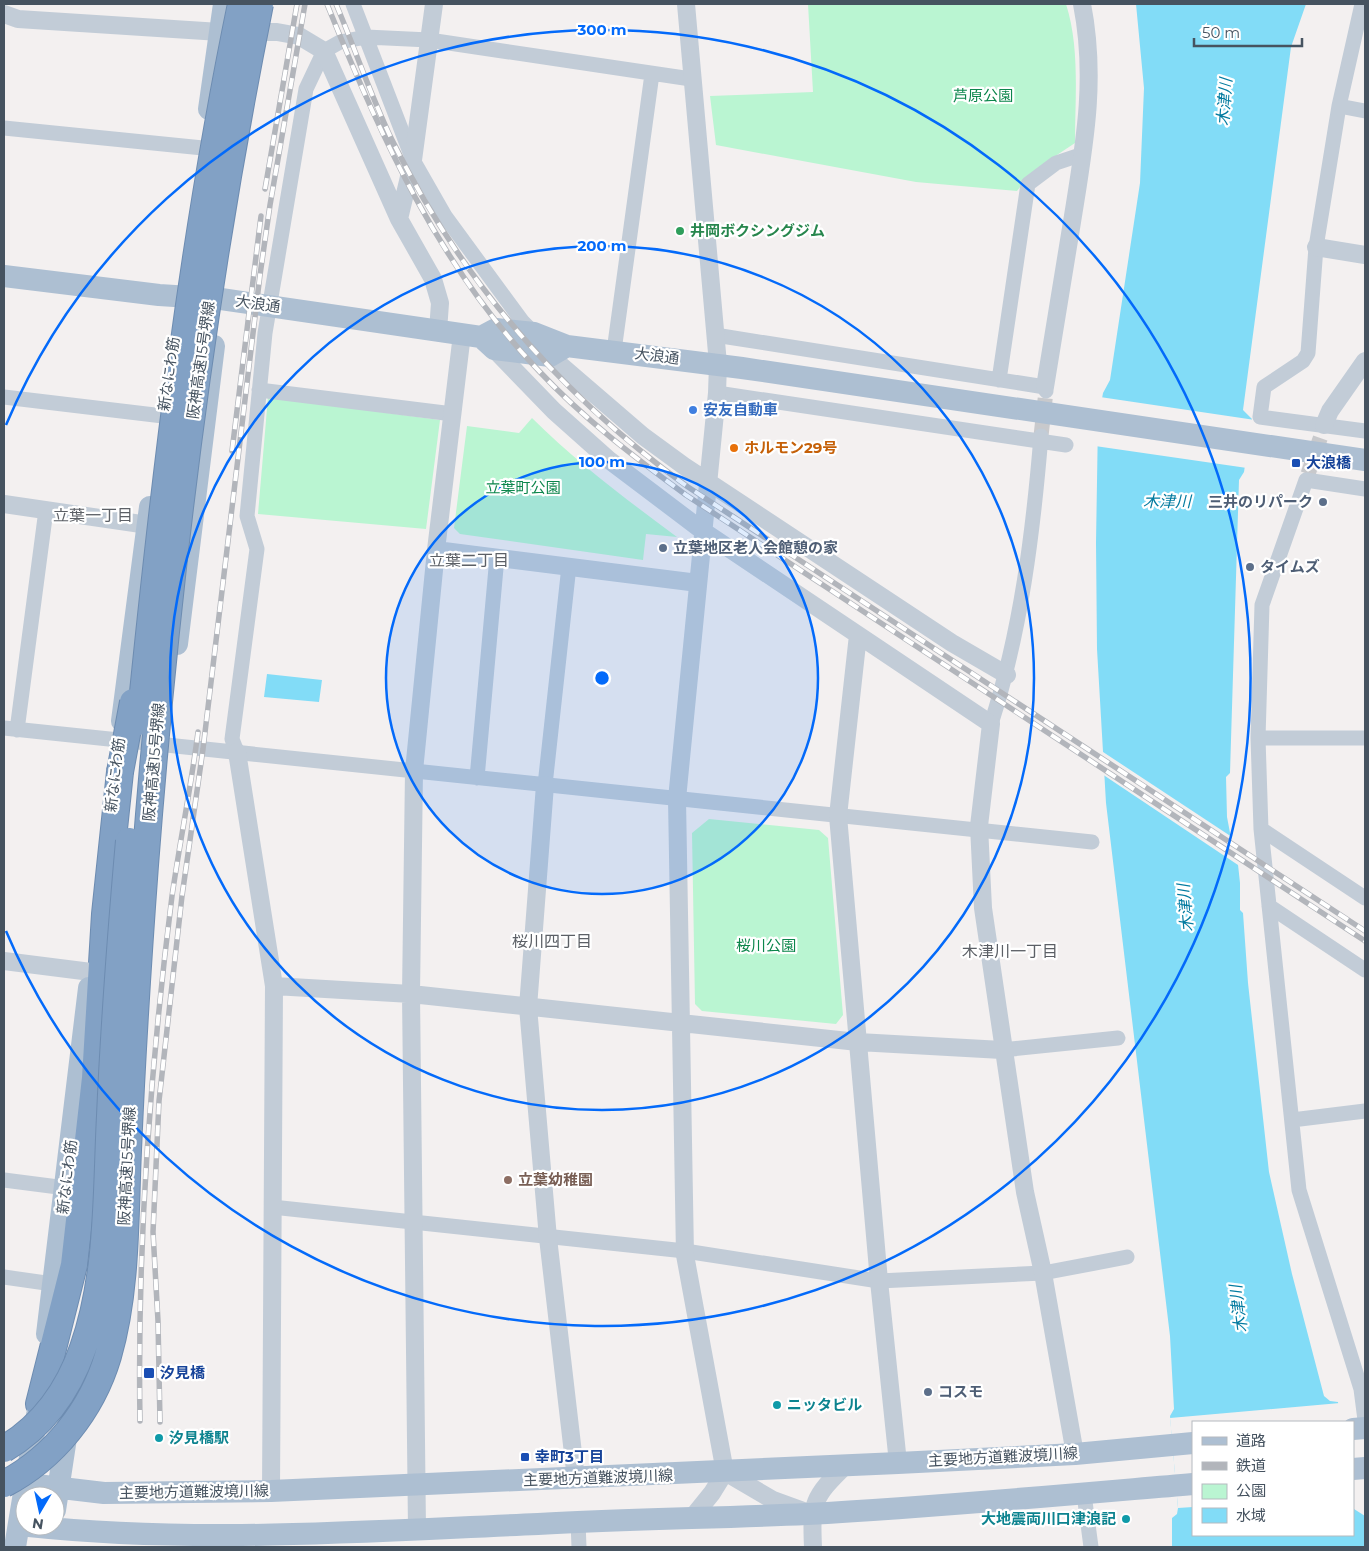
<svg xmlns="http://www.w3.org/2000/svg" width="1369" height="1551" font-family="Montserrat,'Noto Sans JP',sans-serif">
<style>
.green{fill:#baf5d2}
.water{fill:#82dcf7}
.pier{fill:#f3f0f0}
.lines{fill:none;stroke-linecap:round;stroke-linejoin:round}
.minor-tunnel{stroke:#c8c9cc;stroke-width:15;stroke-dasharray:15 8;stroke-linecap:butt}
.motorway-casing{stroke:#6d8cb1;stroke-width:28}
.minor{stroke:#c2ccd7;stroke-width:15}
.tertiary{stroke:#c2ccd7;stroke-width:18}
.primary{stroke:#adbfd2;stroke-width:22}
.motorway{stroke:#82a1c5;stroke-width:26}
.rail-casing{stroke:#b2b5bb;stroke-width:5.5}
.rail{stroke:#fff;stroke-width:4;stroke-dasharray:11;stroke-linecap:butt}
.motorway-bridge-casing{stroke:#6d8cb1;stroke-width:28;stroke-linecap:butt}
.motorway-bridge{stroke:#82a1c5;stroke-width:26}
.ring{fill:none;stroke:#036afa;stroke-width:2.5}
.leisure-dot{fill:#2e9e5b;stroke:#fff;stroke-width:2}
.shop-dot{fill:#3f7fe0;stroke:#fff;stroke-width:2}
.food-dot{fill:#e8710a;stroke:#fff;stroke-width:2}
.transit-dot{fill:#1a4fb4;stroke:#fff;stroke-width:2}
.service-dot{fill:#5c6f8a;stroke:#fff;stroke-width:2}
.education-dot{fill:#8d6e63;stroke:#fff;stroke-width:2}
.culture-dot{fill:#0f9aa8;stroke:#fff;stroke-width:2}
.labels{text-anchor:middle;stroke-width:4.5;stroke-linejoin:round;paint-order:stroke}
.park-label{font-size:15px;fill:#0c864c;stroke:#fff}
.leisure-label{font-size:15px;font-weight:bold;fill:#27864d;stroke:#fff;text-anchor:start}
.street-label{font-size:15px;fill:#465360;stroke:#fff}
.shop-label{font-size:15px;font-weight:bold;fill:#366cbe;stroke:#fff;text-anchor:start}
.food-label{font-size:15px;font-weight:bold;fill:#c56008;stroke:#fff;text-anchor:start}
.transit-label{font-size:15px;font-weight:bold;fill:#164399;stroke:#fff;text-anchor:start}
.service-label{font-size:15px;font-weight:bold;fill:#4e5e75;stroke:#fff;text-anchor:start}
.education-label{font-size:15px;font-weight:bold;fill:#785e54;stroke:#fff;text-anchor:start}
.culture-label{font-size:15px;font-weight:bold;fill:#0d838f;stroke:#fff;text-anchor:start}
.water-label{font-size:16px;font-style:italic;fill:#037ba0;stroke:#fff}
.neighbourhood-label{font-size:16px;fill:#5c6066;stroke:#fff}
.centre{fill:#036afa;stroke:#fff;stroke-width:2.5}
.ring-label{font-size:15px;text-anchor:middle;font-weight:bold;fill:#036afa;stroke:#fff;stroke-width:4.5;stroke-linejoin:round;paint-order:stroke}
</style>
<rect width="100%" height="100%" fill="#f3f0f0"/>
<path class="green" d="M808 4H1066C1080 48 1075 97 1075 143 1054 157 1032 170 1017 191L916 182 716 145 710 96 813 92Z
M268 397 440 420 426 529 258 514Z
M532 418C577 463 626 499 677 537L646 534 643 560 460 534 454 528 467 426 519 433Z
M709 819 819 830 828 838 843 1015 836 1024 702 1011 695 1004 692 833Z"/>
<path class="water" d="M1136 4H1306L1291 47 1243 410 1252 419 1244 472 1239 480 1230 773 1226 777 1227 817 1231 838 1236 846 1240 883V910L1243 913 1248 983 1269 1172 1292 1274 1324 1396 1330 1401 1338 1402 1340 1422H1193V1535H1353V1501L1354 1509 1365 1516V1547H1172V1518L1177 1514 1178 1508 1170 1416 1174 1409 1170 1336 1106 803 1097 649 1096 543 1098 421 1103 393 1110 380 1140 183 1144 88Z
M267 674 322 680 319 702 264 697Z"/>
<path class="pier" d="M1100 397 1255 420 1247 468 1095 446 1096 421Z
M1100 750 1235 839 1238 845 1241 867 1102 774Z
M1340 1403 1342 1422H1193V1507L1178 1508 1170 1418Z"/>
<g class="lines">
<path class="minor-tunnel" d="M1041 436 1046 391
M1308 474 1322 433"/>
<g class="motorway-casing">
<path id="motorway" d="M39 1404 74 1265 95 1078 105 914 120 772"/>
</g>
<path class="minor" d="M353 4 413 160 445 216 522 321 534 333
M1362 4 1339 106 1316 247 1308 353 1303 361 1264 387 1260 417 1365 431
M1339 106 1365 111
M4 128 203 148
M715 335 1045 387 1046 391
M614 351 652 74
M999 380 1028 184 1056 163 1083 154
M259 390 453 414
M717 393 1066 445
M4 397 163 416
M1365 489 1306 480 1262 605 1258 738 1261 829 1299 1190 1361 1389 1365 1420
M991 724C1021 631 1033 533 1041 436
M4 728 1092 842
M17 730 46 510
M1258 738H1365
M237 752 232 739 257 549 247 516 265 333 306 89 324 51 340 42 366 37 429 40 691 79
M477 778 497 557
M545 785 569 566
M1261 829 1365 898
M1269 906 1365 970
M1002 1050 1118 1038
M1292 1120 1365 1111
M4 1180 66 1188
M272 1207 685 1251 879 1281 1043 1273 1127 1257
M4 1277 53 1284
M1084 1494 1091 1547
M578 1522 579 1547"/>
<path class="tertiary" d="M686 4 718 364 717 393 677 799 685 1255 725 1472 712 1493 691 1519
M4 14 18 19 220 32H277L299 36 324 51 399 219 433 279 440 303 438 331
M399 219 413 160 434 4
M1316 247 1365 255
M494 349 554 411 609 460 703 531 991 724 979 826 983 908 1025 1192 1043 1273 1075 1454
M550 356 643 436 684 466 952 643 1007 675
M1045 387C1054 332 1063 277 1072 222 1084 147 1097 80 1082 4
M1324 425 1330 411 1365 361
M4 504 148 525
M436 550 698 583
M858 635 838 816 879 1281 898 1463
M237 752 274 986 271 1491
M545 785 528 1007 548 1238 576 1479
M4 961 91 972
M274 986 411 994 858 1042 1002 1050
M725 1472 773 1500 806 1512
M417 1529 411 994 414 771 436 550 462 334
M813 1547C811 1503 813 1497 845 1466"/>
<path class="primary" d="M209 109 224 4
M4 276 159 295 221 299 481 337 496 329 534 333 567 346 742 368 1365 460
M481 337 494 349 550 356 567 346
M177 644 214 346
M122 721 150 507
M47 1334 89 988
M1353 1429 1365 1428
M1353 1469 1365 1468
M11 1482 104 1493 271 1491 898 1463 1075 1454 1193 1443
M55 1510 76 1372
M29 1526C198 1544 368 1531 538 1524 628 1519 718 1518 807 1514 936 1507 1065 1495 1193 1484
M15 1547 37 1415"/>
<use href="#motorway" class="motorway"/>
<g class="rail-casing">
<path id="rail" d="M327 4C380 136 439 266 539 371 583 418 634 457 686 495L1365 941
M336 4C355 49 371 96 392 140 462 282 560 395 688 487L1365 931
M265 189 297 4
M232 451 261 216
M140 1421C137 1246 150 1070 172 896 180 841 191 787 198 732
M160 1422 158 1321 153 1232 159 1101 182 896 203 749 260 275 270 205 305 4"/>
</g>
<use href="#rail" class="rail"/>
<g class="motorway-bridge-casing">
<path id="motorway-bridge" d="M140 722C164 482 192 241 241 4
M120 772 133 702
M4 1449C43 1426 68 1391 83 1348 109 1275 106 1192 110 1116 114 1024 121 932 129 841
M4 1484C54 1458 92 1410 108 1356 127 1291 125 1217 128 1150 132 1055 138 960 145 865 167 577 203 287 260 4"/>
</g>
<use href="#motorway-bridge" class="motorway-bridge"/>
</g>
<circle cx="602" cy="678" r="216" fill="#036afa" fill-opacity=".12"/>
<g class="ring">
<circle cx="602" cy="678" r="216"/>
<circle cx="602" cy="678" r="432"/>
<path d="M6 425A648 648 0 1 1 6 931"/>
</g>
<circle class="leisure-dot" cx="680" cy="231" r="5"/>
<circle class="shop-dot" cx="693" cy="410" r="5"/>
<circle class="food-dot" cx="734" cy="448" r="5"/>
<g class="transit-dot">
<rect x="1291" y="458" width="10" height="10" rx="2.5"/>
<rect x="143" y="1367" width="12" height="12" rx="2.5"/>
<rect x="520" y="1452" width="10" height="10" rx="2.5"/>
</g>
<g class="service-dot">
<circle cx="1323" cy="502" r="5"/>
<circle cx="663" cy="548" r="5"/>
<circle cx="1250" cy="567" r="5"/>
<circle cx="928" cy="1392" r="5"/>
</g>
<circle class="education-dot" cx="508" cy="1180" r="5"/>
<g class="culture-dot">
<circle cx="777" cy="1405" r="5"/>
<circle cx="159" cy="1438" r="5"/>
<circle cx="1126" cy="1519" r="5"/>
</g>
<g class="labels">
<g class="park-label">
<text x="983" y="101">芦原公園</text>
<text x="523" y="493">立葉町公園</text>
<text x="766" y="951">桜川公園</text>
</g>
<g class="leisure-label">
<text x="690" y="236">井岡ボクシングジム</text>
</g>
<g class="street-label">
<text transform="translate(258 304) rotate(8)" y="5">大浪通</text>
<text transform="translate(657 356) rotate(7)" y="5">大浪通</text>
<text transform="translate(201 360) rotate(-82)" y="5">阪神高速15号堺線</text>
<text transform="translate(169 374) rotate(-82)" y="5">新なにわ筋</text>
<text transform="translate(154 762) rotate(-85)" y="5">阪神高速15号堺線</text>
<text transform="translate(115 775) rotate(-83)" y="5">新なにわ筋</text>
<text transform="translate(127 1166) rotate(-87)" y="5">阪神高速15号堺線</text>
<text transform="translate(67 1177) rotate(-83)" y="5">新なにわ筋</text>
<text transform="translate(1003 1457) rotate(-3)" y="5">主要地方道難波境川線</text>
<text transform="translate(598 1478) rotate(-2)" y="5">主要地方道難波境川線</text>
<text transform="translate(194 1492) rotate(-1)" y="5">主要地方道難波境川線</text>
</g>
<g class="shop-label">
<text x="703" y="415">安友自動車</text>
</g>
<g class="food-label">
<text x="744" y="453">ホルモン29号</text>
</g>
<g class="transit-label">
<text x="1306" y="468">大浪橋</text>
<text x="160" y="1378">汐見橋</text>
<text x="535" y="1462">幸町3丁目</text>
</g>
<g class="service-label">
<text x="1313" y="507" text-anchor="end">三井のリパーク</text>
<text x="673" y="553">立葉地区老人会館憩の家</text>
<text x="1260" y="572">タイムズ</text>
<text x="938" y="1397">コスモ</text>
</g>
<g class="education-label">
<text x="518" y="1185">立葉幼稚園</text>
</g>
<g class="culture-label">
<text x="787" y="1410">ニッタビル</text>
<text x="169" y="1443">汐見橋駅</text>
<text x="1116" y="1524" text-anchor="end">大地震両川口津浪記</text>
</g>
<g class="water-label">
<text transform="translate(1224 102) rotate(-86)" y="6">木津川</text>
<text x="1167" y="507">木津川</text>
<text transform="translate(1185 908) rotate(-95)" y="6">木津川</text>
<text transform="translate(1238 1309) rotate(-97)" y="6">木津川</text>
</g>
<g class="neighbourhood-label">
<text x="93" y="521">立葉一丁目</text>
<text x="469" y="566">立葉二丁目</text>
<text x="552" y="947">桜川四丁目</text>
<text x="1010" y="957">木津川一丁目</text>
</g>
</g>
<circle cx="602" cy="678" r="8" class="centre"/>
<g class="ring-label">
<text x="602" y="35">300 m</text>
<text x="602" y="251">200 m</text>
<text x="602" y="467">100 m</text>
</g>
<rect width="1369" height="1551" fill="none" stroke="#465360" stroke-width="10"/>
<rect x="1192" y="1421" width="162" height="115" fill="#ffffff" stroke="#b5babf"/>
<rect x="1202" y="1437" width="25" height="8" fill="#adbfd2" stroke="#b5babf"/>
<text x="1236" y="1446" font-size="15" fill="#465360">道路</text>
<rect x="1202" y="1462" width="25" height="8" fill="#b2b5bb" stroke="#b5babf"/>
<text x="1236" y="1471" font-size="15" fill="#465360">鉄道</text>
<rect x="1202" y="1484" width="25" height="15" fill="#baf5d2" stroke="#b5babf"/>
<text x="1236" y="1496" font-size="15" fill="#465360">公園</text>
<rect x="1202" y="1508" width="25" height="15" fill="#82dcf7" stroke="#b5babf"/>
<text x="1236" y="1521" font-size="15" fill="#465360">水域</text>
<g transform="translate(40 1511) rotate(189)"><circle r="24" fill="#ffffff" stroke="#b5babf"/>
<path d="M0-4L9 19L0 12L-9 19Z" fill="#036afa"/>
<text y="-8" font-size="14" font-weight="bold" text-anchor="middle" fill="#465360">N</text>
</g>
<path d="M1194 38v8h108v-8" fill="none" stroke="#465360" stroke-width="2.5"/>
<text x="1202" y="38" font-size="15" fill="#465360" stroke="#ffffff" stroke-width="4" paint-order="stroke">50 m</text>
</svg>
